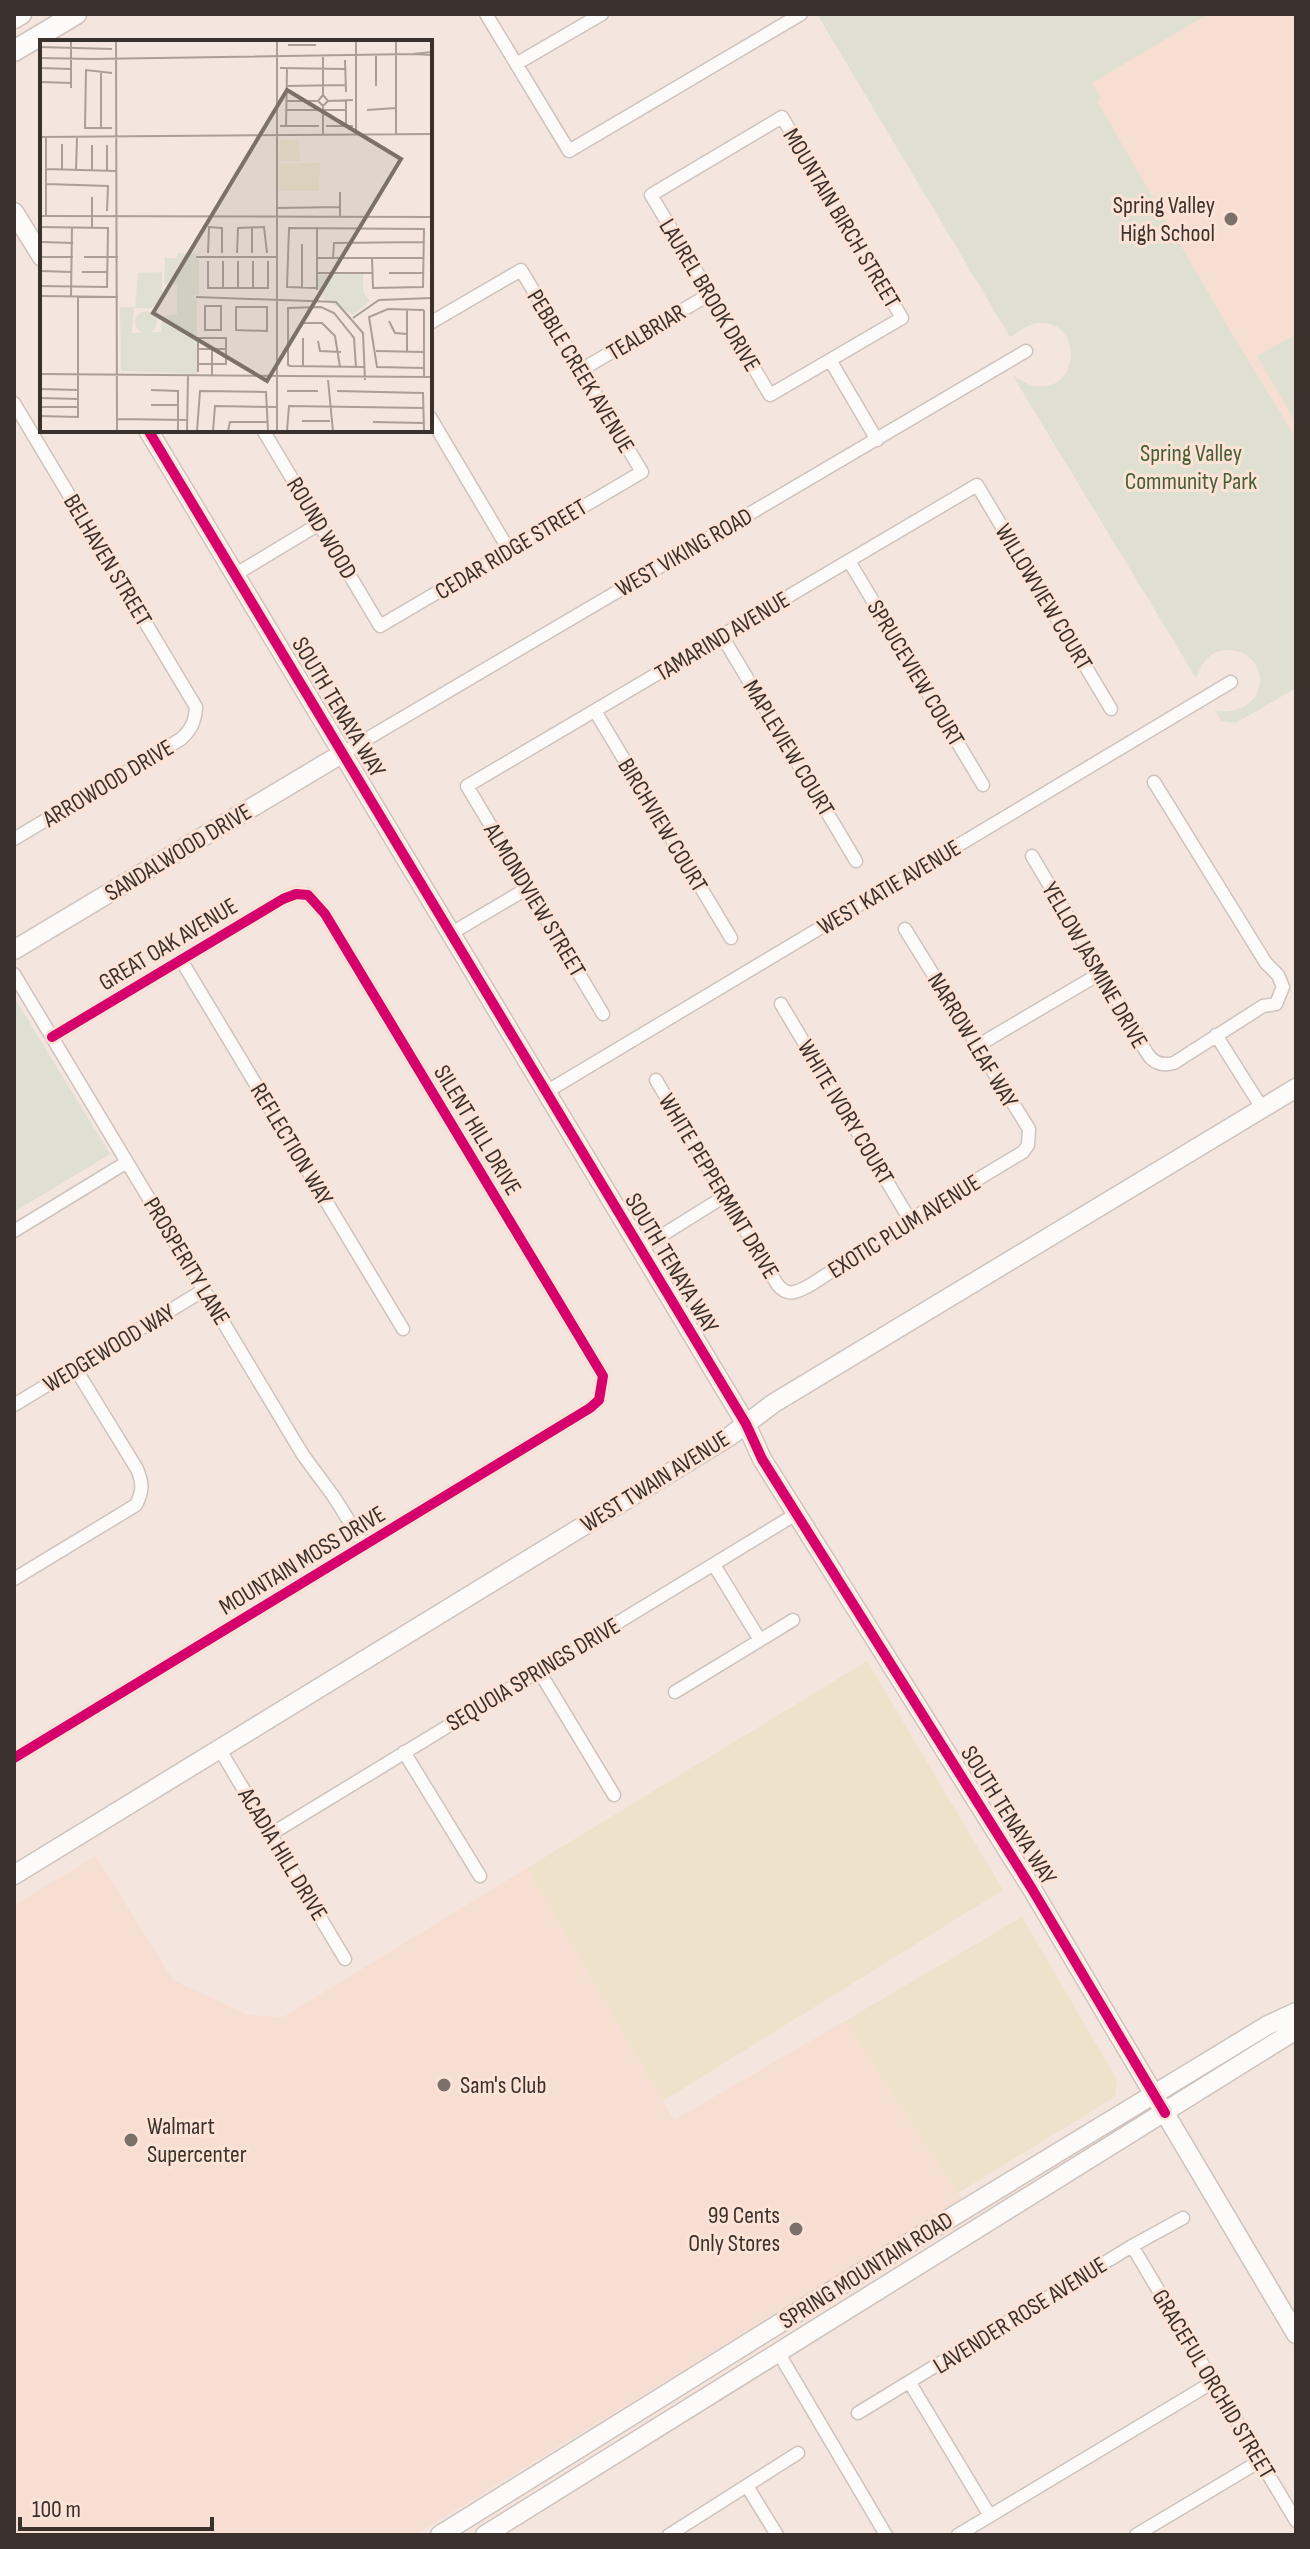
<svg xmlns="http://www.w3.org/2000/svg" width="1310" height="2549" font-family="'Sofia Sans Condensed',sans-serif">
<style>
.built{fill:#f7ded2}
.green{fill:#e0e0d2}
.sand{fill:#eee2ca}
.lines{fill:none;stroke-linecap:round;stroke-linejoin:round}
.street-casing{stroke:#cec3bd;stroke-width:15}
.secondary-casing{stroke:#cec3bd;stroke-width:21}
.primary-casing{stroke:#cec3bd;stroke-width:23}
.street{stroke:#fdfbfa;stroke-width:12}
.secondary{stroke:#fdfbfa;stroke-width:18}
.primary{stroke:#fdfbfa;stroke-width:20}
.cycleway-casing{stroke:#fce3d6;stroke-width:15}
.cycleway{stroke:#d6006c;stroke-width:10}
.poi-dot{fill:#7c706a;stroke:#fce3d6;stroke-width:3}
.labels{text-anchor:middle;stroke-width:6;stroke-linejoin:round;paint-order:stroke}
.poi-label{font-size:24px;fill:#3b312c;stroke:#fce3d6;text-anchor:end}
.street-label{font-size:24px;fill:#3b312c;stroke:#fce3d6}
.park-label{font-size:24px;fill:#455f35;stroke:#fce3d6}
.inset-road{fill:none;stroke:#aa9e97;stroke-width:2}
.view{fill:#7c706a;fill-opacity:0.15;stroke:#7c706a;stroke-width:4}
.inset-edge{fill:none;stroke:#3b312c;stroke-width:4}
</style>
<rect width="100%" height="100%" fill="#f4e6de"/>
<path class="built" d="M1068 14H1296V438L1234 337 1096 101 1101 98 1092 83Z
M96 1856 173 1980 248 2015 283 2017 527 1868 674 2120 845 2021 962 2199 415 2535H14V1905Z"/>
<path class="green" d="M817 14H1208L1092 83 1101 98 1097 101 1234 337 1296 438V688L1236 723 1221 721 1215 711C1274 717 1272 649 1226 650 1209 651 1202 664 1196 678L1013 376C1019 379 1025 383 1031 385 1080 398 1085 320 1039 323 1029 324 1019 331 1010 337Z
M1296 334V423L1257 356Z
M14 997 110 1154 14 1212Z"/>
<path class="sand" d="M867 1661 1003 1890 663 2101 527 1868Z
M1022 1917 1117 2080 1115 2097 958 2193 845 2021Z"/>
<g class="lines">
<g class="street-casing">
<path id="street" d="M486 14 569 151 801 14
M516 64 602 14
M782 117 902 318 770 395 651 195Z
M830 360 877 440
M581 370 710 294
M14 403 196 707C195 721 192 729 181 739L14 839
M430 417 509 550
M263 430 380 626 642 472 521 270 430 323
M849 561 983 785
M236 574 319 524
M722 636 856 861
M595 711 731 938
M343 753 1026 351
M1032 856 1137 1033C1145 1051 1151 1069 1174 1063L1263 1006 1276 1004 1283 987 1278 975 1266 963 1154 782
M450 934 528 888
M181 960 403 1329
M14 974 303 1455 334 1497 364 1545
M781 1004 910 1220
M603 1014 467 786 977 485 1111 709
M1216 1035 1262 1108
M977 1046 1101 973
M656 1080 777 1284C788 1298 798 1292 812 1284L910 1220 1023 1152 1028 1145 1029 1129 905 929
M546 1092 1231 682
M14 1231 127 1162
M640 1249 725 1196
M14 1405 204 1290
M714 1565 760 1640
M14 1579 136 1505C143 1491 143 1483 137 1469L75 1368
M539 1671 614 1795
M675 1692 793 1620
M220 1750 345 1959
M404 1752 480 1876
M14 1758 590 1408 599 1400 603 1376 325 914 308 895 296 894 283 899 52 1037
M271 1834 796 1514
M1132 2246 1296 2521
M778 2352 886 2535
M910 2383 990 2516
M858 2413 1132 2246 1183 2218
M747 2486 777 2535
M669 2535 798 2453
M958 2535 1213 2382
M1136 2535 1260 2461"/>
</g>
<g class="secondary-casing">
<path id="secondary" d="M14 212 42 257
M148 430 746 1424 762 1459 1032 1889 1296 2334
M14 950 343 753
M14 1875 730 1436 774 1403 1296 1088
M440 2535 891 2254 1268 2025 1296 2012
M485 2535 1296 2030"/>
</g>
<g class="primary-casing">
<path id="primary" d="M14 18 21 14
M14 51 76 14"/>
</g>
<use href="#street" class="street"/>
<use href="#secondary" class="secondary"/>
<use href="#primary" class="primary"/>
<g class="cycleway-casing">
<path id="cycleway" d="M148 430 746 1424 762 1459 1032 1889 1165 2113
M14 1758 590 1408 599 1400 603 1376 325 914 308 895 296 894 283 899 52 1037"/>
</g>
<use href="#cycleway" class="cycleway"/>
</g>
<g class="poi-dot">
<circle cx="1231" cy="219" r="8"/>
<circle cx="444" cy="2085" r="8"/>
<circle cx="131" cy="2140" r="8"/>
<circle cx="796" cy="2229" r="8"/>
</g>
<g class="labels">
<g class="poi-label">
<text x="1215" y="213">Spring Valley<tspan x="1215" dy="28">High School</tspan></text>
<text x="460" y="2093" text-anchor="start">Sam's Club</text>
<text x="147" y="2134" text-anchor="start">Walmart<tspan x="147" dy="28">Supercenter</tspan></text>
<text x="780" y="2223">99 Cents<tspan x="780" dy="28">Only Stores</tspan></text>
</g>
<g class="street-label">
<text transform="translate(842 218) rotate(59)" y="8">MOUNTAIN BIRCH STREET</text>
<text transform="translate(710 295) rotate(59)" y="8">LAUREL BROOK DRIVE</text>
<text transform="translate(646 332) rotate(-31)" y="8">TEALBRIAR</text>
<text transform="translate(581 371) rotate(59)" y="8">PEBBLE CREEK AVENUE</text>
<text transform="translate(322 528) rotate(59)" y="8">ROUND WOOD</text>
<text transform="translate(511 549) rotate(-31)" y="8">CEDAR RIDGE STREET</text>
<text transform="translate(684 552) rotate(-30)" y="8">WEST VIKING ROAD</text>
<text transform="translate(108 560) rotate(59)" y="8">BELHAVEN STREET</text>
<text transform="translate(1044 597) rotate(59)" y="8">WILLOWVIEW COURT</text>
<text transform="translate(722 636) rotate(-31)" y="8">TAMARIND AVENUE</text>
<text transform="translate(916 673) rotate(59)" y="8">SPRUCEVIEW COURT</text>
<text transform="translate(339 707) rotate(59)" y="8">SOUTH TENAYA WAY</text>
<text transform="translate(789 748) rotate(59)" y="8">MAPLEVIEW COURT</text>
<text transform="translate(108 783) rotate(-31)" y="8">ARROWOOD DRIVE</text>
<text transform="translate(663 825) rotate(59)" y="8">BIRCHVIEW COURT</text>
<text transform="translate(178 852) rotate(-31)" y="8">SANDALWOOD DRIVE</text>
<text transform="translate(889 887) rotate(-31)" y="8">WEST KATIE AVENUE</text>
<text transform="translate(535 900) rotate(59)" y="8">ALMONDVIEW STREET</text>
<text transform="translate(168 944) rotate(-31)" y="8">GREAT OAK AVENUE</text>
<text transform="translate(1095 965) rotate(60)" y="8">YELLOW JASMINE DRIVE</text>
<text transform="translate(973 1040) rotate(59)" y="8">NARROW LEAF WAY</text>
<text transform="translate(846 1112) rotate(59)" y="8">WHITE IVORY COURT</text>
<text transform="translate(478 1130) rotate(59)" y="8">SILENT HILL DRIVE</text>
<text transform="translate(292 1144) rotate(59)" y="8">REFLECTION WAY</text>
<text transform="translate(719 1186) rotate(59)" y="8">WHITE PEPPERMINT DRIVE</text>
<text transform="translate(904 1226) rotate(-32)" y="8">EXOTIC PLUM AVENUE</text>
<text transform="translate(187 1261) rotate(59)" y="8">PROSPERITY LANE</text>
<text transform="translate(672 1263) rotate(59)" y="8">SOUTH TENAYA WAY</text>
<text transform="translate(109 1348) rotate(-31)" y="8">WEDGEWOOD WAY</text>
<text transform="translate(655 1481) rotate(-32)" y="8">WEST TWAIN AVENUE</text>
<text transform="translate(302 1560) rotate(-31)" y="8">MOUNTAIN MOSS DRIVE</text>
<text transform="translate(533 1674) rotate(-31)" y="8">SEQUOIA SPRINGS DRIVE</text>
<text transform="translate(1009 1815) rotate(58)" y="8">SOUTH TENAYA WAY</text>
<text transform="translate(283 1854) rotate(59)" y="8">ACADIA HILL DRIVE</text>
<text transform="translate(866 2270) rotate(-32)" y="8">SPRING MOUNTAIN ROAD</text>
<text transform="translate(1020 2315) rotate(-32)" y="8">LAVENDER ROSE AVENUE</text>
<text transform="translate(1214 2384) rotate(59)" y="8">GRACEFUL ORCHID STREET</text>
</g>
<g class="park-label">
<text x="1191" y="461">Spring Valley<tspan x="1191" dy="28">Community Park</tspan></text>
</g>
</g>
<g transform="translate(40 40)">
<rect width="392" height="392" fill="#f4e6de"/>
<path d="M137 213 159 214 153 217 159 219V255L152 256 157 259V334L81 331 80 267H95L98 233 122 232V260L112 268H94L92 293 121 292 122 277 137 274V245L124 244 125 218H137ZM323 234V251L330 261 313 275 278 256V235ZM95 282a11 11 0 1 1 22 0a11 11 0 1 1-22 0Z" fill="#e0e0d2"/>
<path d="M240 100H259L260 121H239ZM280 123 279 151H239V124Z" fill="#eee2ca"/>
<path class="inset-road" d="M31 1V48M76 1 77 391M237 1V391M316 1V96M356 1V94M248 5H276M0 7 72 9M392 12 373 14 392 15M336 15V46M283 17V55L288 61 283 66 278 61 283 55M0 18 54 19M52 19 373 14M305 20 306 52M0 28 31 29M240 28 305 29M0 42 31 43M247 46 305 45M306 60V85M246 61H277M288 61 313 60M246 70H306M327 70 356 68M240 86H279M246 86 247 29M286 86H313M72 88H45L46 30 72 33M61 89V31M283 95V67M0 97 392 94M6 129 76 131M22 130V104M36 130 37 98M52 130V105M67 131V105M6 144 68 146 67 171M52 157V188M237 168 300 167M0 176 392 177M6 176V97M300 177V152M277 187V250M1 202 33 203M168 213 169 187 182 188V213M197 213 198 188 224 187 227 213M212 213V187M0 217H33M44 217H78M156 217H237M277 218H384M293 218 294 203 384 202M168 221V248H228V221M1 231 31 232M42 232H67M277 233H332M349 233H384M0 246 67 247 68 188 0 187M183 248V221M198 248V221M213 248V221M262 248V204M277 248 247 247 249 188 384 189 383 247 333 248 332 218M0 256 78 257M31 256 32 187M156 257 296 262 323 293 325 340M165 266H181V290H165ZM196 267H227V291L196 290ZM367 269V312M313 278 339 260 392 258M349 281 355 293 367 294M264 283H282L295 296 300 327M263 298V326M278 301 280 311 301 312M158 309H186M336 311 384 312M158 324H186V298H158V332M316 327 314 298 294 273 281 267 248 268V325L250 326 325 327M384 328 337 327 329 277 348 269 383 270 384 271V337M0 334 392 337M172 335V309M288 340 293 391M0 349 38 350M111 350 138 351V391M247 351H278M297 351 383 353 384 391M0 358 38 359M111 365H138M0 367H38M0 376 38 377V256M77 379 147 380M262 381H290M333 382 384 383M147 391 148 335M157 391 160 351 226 352 228 391M173 391 175 366 237 367M188 391 190 382H228M247 391 249 366 384 368"/>
<path class="view" d="M247 50 361 119 227 341 113 273Z"/>
<rect width="392" height="392" class="inset-edge"/>
</g>
<rect width="1310" height="2549" fill="none" stroke="#3b312c" stroke-width="32"/>
<path d="M20 2517v12h192v-12" fill="none" stroke="#3b312c" stroke-width="4"/>
<text x="32" y="2517" font-size="24" fill="#3b312c" stroke="#fce3d6" stroke-width="6" paint-order="stroke">100 m</text>
</svg>
